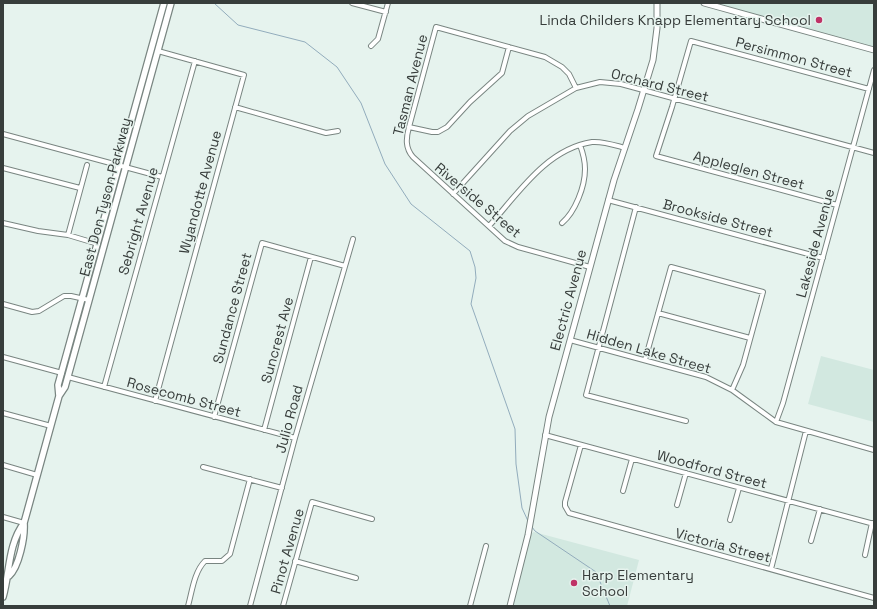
<svg xmlns="http://www.w3.org/2000/svg" width="877" height="609" font-family="'Space Grotesk',sans-serif">
<style>
.built{fill:#d2e8e0}
.lines{fill:none;stroke-linecap:round;stroke-linejoin:round}
.stream{stroke:#92acbc;stroke-width:1}
.minor-casing{stroke:#798581;stroke-width:6}
.tertiary-casing{stroke:#798581;stroke-width:7}
.secondary-casing{stroke:#798581;stroke-width:8}
.minor{stroke:#fff;stroke-width:4}
.tertiary{stroke:#fff;stroke-width:5}
.secondary{stroke:#fff;stroke-width:5.5}
.poi-dot{fill:#bf3266;stroke:#e6f3ee;stroke-width:1.5}
.labels{text-anchor:middle;stroke-width:3;stroke-linejoin:round;paint-order:stroke}
.poi-label{font-size:14px;fill:#373d3b;stroke:#e6f3ee;text-anchor:end}
.street-label{font-size:14px;fill:#373d3b;stroke:#e6f3ee}
</style>
<rect width="100%" height="100%" fill="#e6f3ee"/>
<path class="built" d="M704 3H874V50Z
M821 356 874 370V422L808 404Z
M534 532 639 560 627 606H510L528 535Z"/>
<g class="lines">
<path class="stream" d="M214 3 238 25 305 42 337 67 361 103 385 164 411 204 470 251 475 267 476 278 471 304 515 429 516 464 522 508 528 521
M532 527 535 531 596 572 610 606"/>
<g class="minor-casing">
<path id="minor" d="M352 3 386 12
M371 46 378 39 388 3
M576 88 569 74 562 67 545 57 436 27 409 127C406 138 405 148 413 157L505 241 518 247 590 267
M235 107 326 133 338 131
M409 127 432 132H438L447 127 470 102 502 73 509 47
M3 134 162 177
M3 168 80 188
M453 194 510 131 528 116 576 88 600 82 621 84 874 153
M608 200 823 258
M837 205 656 156 672 107 691 41 869 89
M636 207 586 395 686 421
M3 223 38 231 68 235 98 244
M562 223C575 212 585 187 585 169 585 161 583 153 580 145
M489 226C517 195 546 149 592 142 603 141 614 145 625 148
M68 235 87 165
M3 304 32 312 39 311 64 296H71L89 300
M658 313 750 338
M570 340 706 377 732 390 776 422 874 450
M3 357 62 373
M645 360 671 267 763 292 743 365 732 390
M68 377 295 438
M104 387 195 61
M155 401 244 75 158 51
M3 413 51 426
M214 417 262 243 345 266
M776 422 783 403 874 70
M264 430 311 257
M545 435 874 524
M581 445 565 502V506L569 513 874 598
M3 465 37 475
M203 467 282 488
M623 491 632 459
M677 505 686 473
M3 517 24 523
M730 520 739 488
M811 541 820 509
M865 555 872 523
M295 561 356 578
M771 569 806 431
M188 606C192 592 194 572 205 561H222L230 554 250 479
M250 606 295 438 353 239
M283 606 312 502 372 519
M470 606 486 546"/>
</g>
<g class="tertiary-casing">
<path id="tertiary" d="M704 3 874 50
M510 606 528 535 549 417 614 180 638 109 653 60 657 28V3"/>
</g>
<g class="secondary-casing">
<path id="secondary" d="M59 396 65 387 171 3
M9 576C19 567 25 537 24 523L59 396 58 385 164 3
M3 597C10 572 8 544 24 523"/>
</g>
<use href="#minor" class="minor"/>
<use href="#tertiary" class="tertiary"/>
<use href="#secondary" class="secondary"/>
</g>
<g class="poi-dot">
<circle cx="819" cy="20" r="4"/>
<circle cx="574" cy="583" r="4"/>
</g>
<g class="labels">
<g class="poi-label">
<text x="811" y="25">Linda Childers Knapp Elementary School</text>
<text x="582" y="580" text-anchor="start">Harp Elementary<tspan x="582" dy="16">School</tspan></text>
</g>
<g class="street-label">
<text transform="translate(794 57) rotate(15)" y="5">Persimmon Street</text>
<text transform="translate(410 85) rotate(-76)" y="5">Tasman Avenue</text>
<text transform="translate(660 85) rotate(14)" y="5">Orchard Street</text>
<text transform="translate(749 170) rotate(15)" y="5">Appleglen Street</text>
<text transform="translate(200 192) rotate(-75)" y="5">Wyandotte Avenue</text>
<text transform="translate(105 197) rotate(-75)" y="5">East Don Tyson Parkway</text>
<text transform="translate(478 200) rotate(40)" y="5">Riverside Street</text>
<text transform="translate(718 218) rotate(15)" y="5">Brookside Street</text>
<text transform="translate(138 221) rotate(-74)" y="5">Sebright Avenue</text>
<text transform="translate(815 243) rotate(-75)" y="5">Lakeside Avenue</text>
<text transform="translate(568 300) rotate(-75)" y="5">Electric Avenue</text>
<text transform="translate(232 308) rotate(-75)" y="5">Sundance Street</text>
<text transform="translate(277 340) rotate(-75)" y="5">Suncrest Ave</text>
<text transform="translate(649 351) rotate(16)" y="5">Hidden Lake Street</text>
<text transform="translate(184 397) rotate(15)" y="5">Rosecomb Street</text>
<text transform="translate(289 419) rotate(-75)" y="5">Julio Road</text>
<text transform="translate(712 469) rotate(15)" y="5">Woodford Street</text>
<text transform="translate(723 545) rotate(15)" y="5">Victoria Street</text>
<text transform="translate(287 551) rotate(-74)" y="5">Pinot Avenue</text>
</g>
</g>
<rect width="877" height="609" fill="none" stroke="#373d3b" stroke-width="8"/>
</svg>
